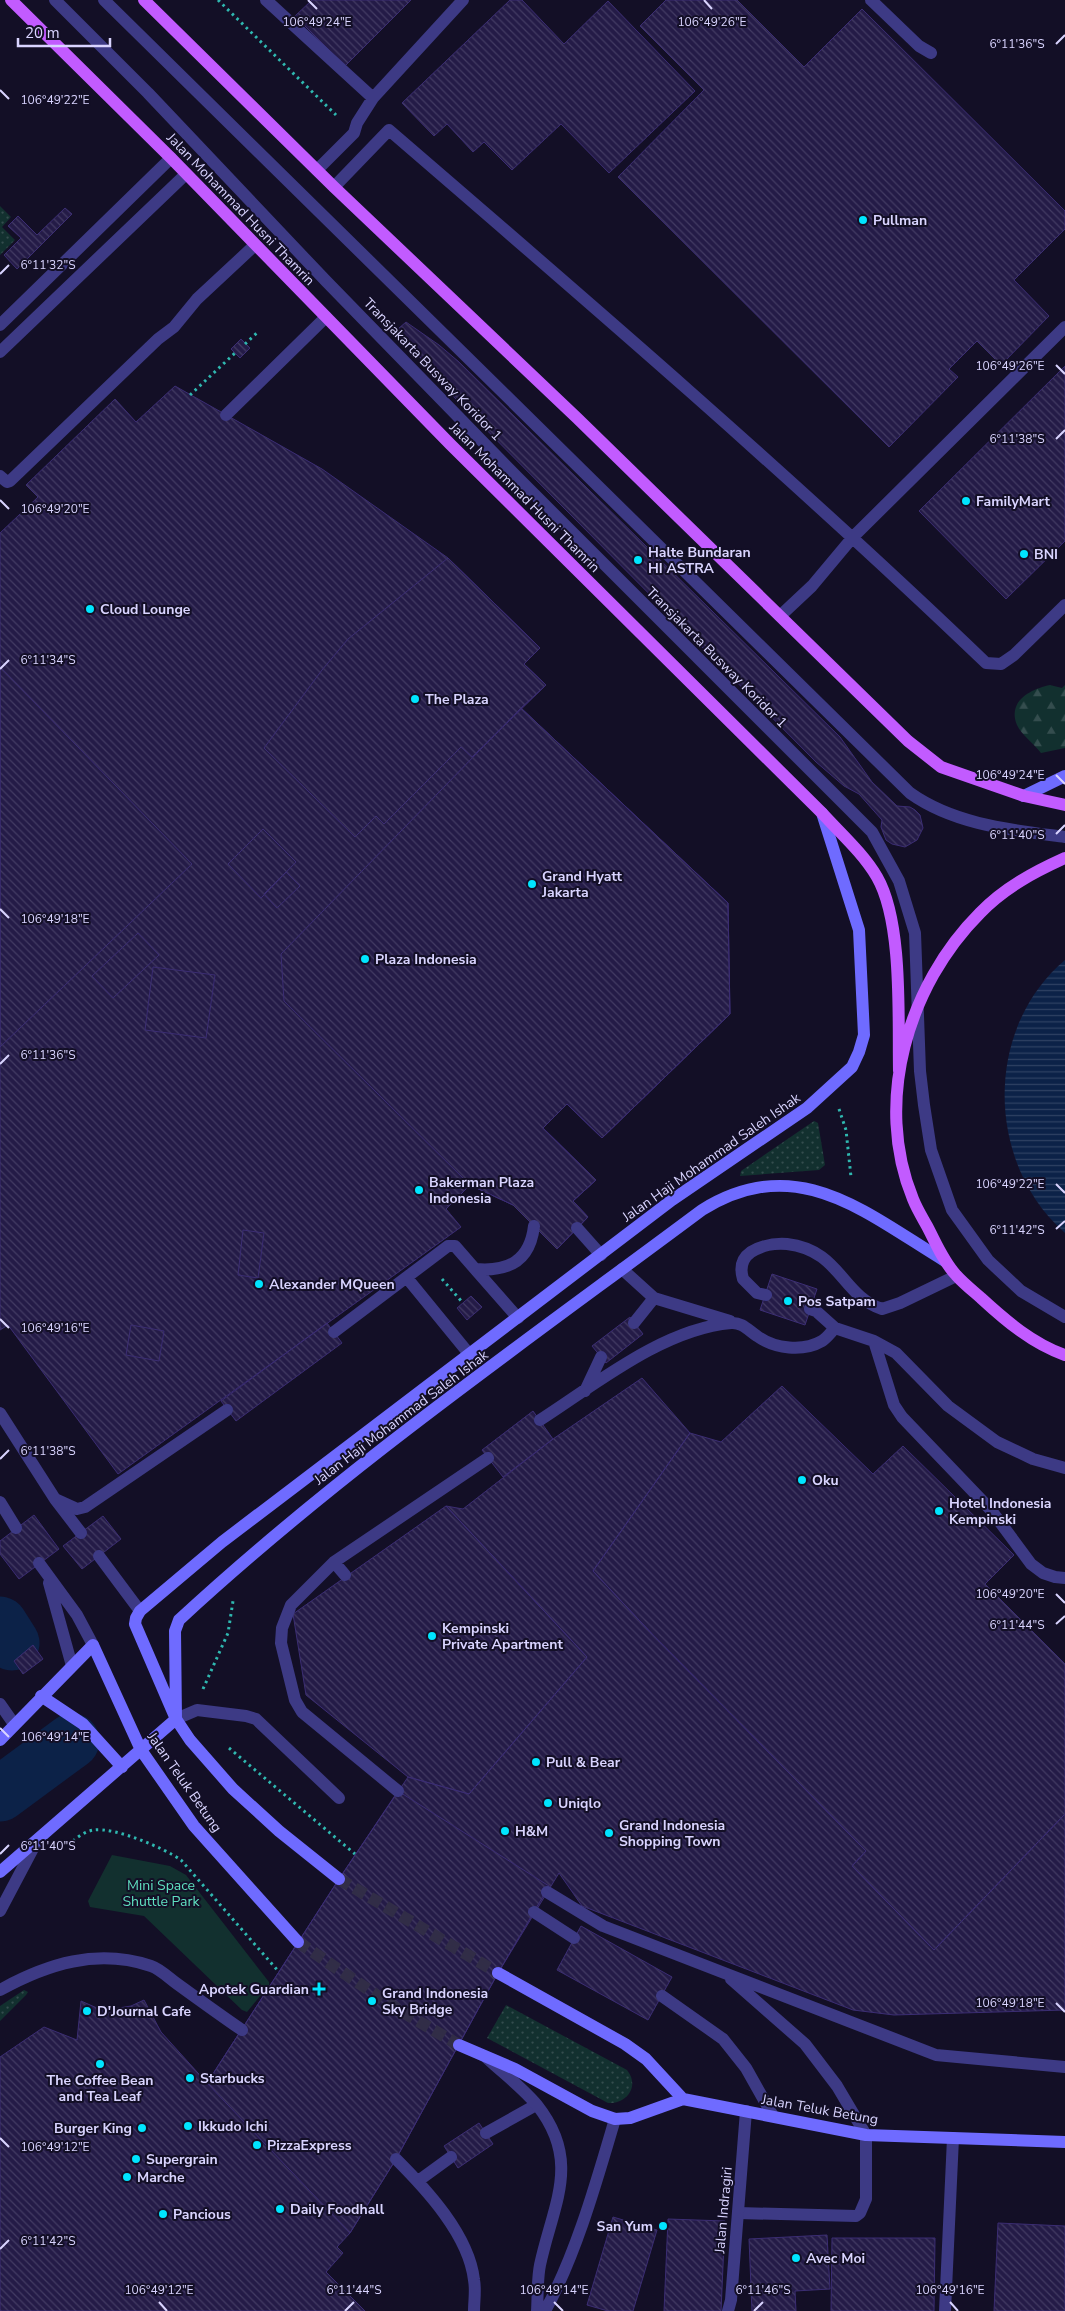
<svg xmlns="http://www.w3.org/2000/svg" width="1065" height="2311" font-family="'Nunito Sans',sans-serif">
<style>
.grass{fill:url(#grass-dots)}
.forest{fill:url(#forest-firs)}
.green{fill:#12302f}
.water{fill:url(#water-rules)}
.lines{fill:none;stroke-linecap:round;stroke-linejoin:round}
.river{stroke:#0c2248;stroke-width:55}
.building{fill:url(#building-back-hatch);stroke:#3b2d73}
.secondary-tunnel{stroke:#312d47;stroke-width:12;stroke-dasharray:12 6;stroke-linecap:butt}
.path{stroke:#2fb8b0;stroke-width:3;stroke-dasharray:2.5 4;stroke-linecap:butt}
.lane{stroke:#3d3a85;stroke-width:12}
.street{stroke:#3d3a85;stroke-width:12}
.secondary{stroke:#6f6bff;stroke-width:12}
.primary{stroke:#c25bff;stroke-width:12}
.ticks{fill:none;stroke:#d9d4ff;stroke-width:2}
.poi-dot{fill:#00e5ff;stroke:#130f26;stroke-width:2}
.labels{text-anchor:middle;stroke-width:4;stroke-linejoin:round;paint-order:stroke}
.street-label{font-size:14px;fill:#d9d4ff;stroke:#130f26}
.poi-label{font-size:14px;font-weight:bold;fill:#d9d4ff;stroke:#130f26;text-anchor:start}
.park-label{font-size:14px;fill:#5fe0c0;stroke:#130f26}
.ticks-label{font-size:12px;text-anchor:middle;fill:#d9d4ff;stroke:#130f26;stroke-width:4;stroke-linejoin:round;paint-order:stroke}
</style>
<defs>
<pattern id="grass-dots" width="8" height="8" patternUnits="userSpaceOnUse" patternTransform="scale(1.25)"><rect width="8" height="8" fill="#12302f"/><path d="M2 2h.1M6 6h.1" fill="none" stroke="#344d4e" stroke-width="1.8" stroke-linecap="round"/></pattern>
<pattern id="forest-firs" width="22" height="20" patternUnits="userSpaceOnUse" patternTransform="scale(1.25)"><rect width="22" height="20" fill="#12302f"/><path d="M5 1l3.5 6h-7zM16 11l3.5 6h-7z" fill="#344d4e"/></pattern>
<pattern id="water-rules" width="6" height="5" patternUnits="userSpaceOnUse" patternTransform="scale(1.25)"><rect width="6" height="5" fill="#0c2248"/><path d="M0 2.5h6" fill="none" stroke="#2f4163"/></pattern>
<pattern id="building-back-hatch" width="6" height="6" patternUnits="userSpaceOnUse" patternTransform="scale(1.25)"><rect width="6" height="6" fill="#241b47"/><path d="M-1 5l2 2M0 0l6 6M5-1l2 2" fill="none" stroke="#433b63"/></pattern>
</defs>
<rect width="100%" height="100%" fill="#130f26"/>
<path class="grass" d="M0 206 11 217 2 227 15 240 0 255Z
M814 1121 818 1123 825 1165 819 1170 740 1176 741 1171Z
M24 1990 28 1992 26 1995 0 2021V2006Z
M506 2005 627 2070C640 2086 627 2104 608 2103L487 2038Z"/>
<path class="forest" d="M1050 685 1062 688 1065 685V748L1041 753C1034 744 1021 734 1017 725 1007 701 1031 689 1050 685Z"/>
<path class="green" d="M112 1855 170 1866 186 1875 269 1982V1985L247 2012 242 2010 144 1916 90 1907 88 1901Z"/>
<path class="water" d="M1065 960V1233C986 1164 983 1029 1065 960Z"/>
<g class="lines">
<path class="river" d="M0 1624 12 1643
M0 1794 72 1741"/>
</g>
<path class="building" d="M312 0H411L345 66 295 16Z
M510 0H522L564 44 608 1 695 91 609 173 561 124 512 170 484 142 473 152 447 124 434 136 402 103Z
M666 0H737L804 67 862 9 1065 211V229L1014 280 1049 316 1001 365 977 341 949 369 958 377 889 447 618 177 704 90 640 26Z
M65 208 72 214 17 269 4 255 21 238 8 226 18 216 37 235Z
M406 322 439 345 459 362 840 737 872 782 897 806 910 807 915 810 920 815 923 828 917 840 905 847 892 844 886 840 881 827 882 820 859 794 844 786 816 762 440 383 398 329Z
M241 339 250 348 240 358 231 349Z
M1065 366V541L1006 599 919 511Z
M175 386 322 469 448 558 540 648 524 664 546 685 521 708 728 903 730 1014 602 1138 567 1104 543 1128 596 1180 573 1201 588 1217 557 1249 513 1205 470 1185 446 1209 461 1227 118 1474 8 1325 0 1330V533L38 497 26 485 115 399 136 422Z
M448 558 540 648 524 664 546 685 472 757 461 747 384 824 376 816 355 837 264 748 322 670 348 639Z
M0 667 192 864 0 1047Z
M521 708 728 903 730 1014 602 1138 567 1104 543 1128 596 1180 573 1201 588 1217 557 1249 513 1205 470 1185 284 1001 281 954Z
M263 829 296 862 261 898 228 864Z
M286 872 300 886 277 908 264 894Z
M138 933 159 955 113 998 92 976Z
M153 967 215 975 206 1038 145 1030Z
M243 1230 264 1233 258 1278 238 1275Z
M772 1274 817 1289 805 1325 760 1310Z
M471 1296 482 1307 467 1320 457 1308Z
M630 1317 643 1334 606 1363 592 1346Z
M327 1323 342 1343 236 1421 221 1401Z
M131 1325 164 1331 159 1361 126 1355Z
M642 1378 690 1433 593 1571 653 1635 866 1851 852 1866 934 1950 1065 1814V2010L894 2015 853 2010 582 1906 559 1873 498 1973 396 2159 350 2233 337 2247 343 2253 326 2272 365 2311H0V2057L44 2027 77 2040 81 2001 97 2008 113 2009 131 2006 144 2000 161 2032 207 2083 339 1879 408 1777 469 1794 587 1657 446 1506 463 1509 553 1439Z
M782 1386 873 1474 903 1446 1014 1555 985 1584 1065 1664V1814L934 1950 852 1866 866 1851 653 1635 593 1571 690 1433 721 1442Z
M533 1411 553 1439 503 1477 482 1450Z
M446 1506 587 1657 469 1794 408 1777 306 1695 293 1614Z
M34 1515 59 1549 19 1579 0 1554V1541Z
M103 1516 121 1539 82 1569 63 1546Z
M33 1645 43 1659 23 1674 14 1661Z
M398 1791 549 1886 498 1973 396 2159 350 2233 207 2083 339 1879Z
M581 1926 672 1977 648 2020 557 1970Z
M479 2123 493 2144 458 2168 444 2146Z
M613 2217 657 2230 633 2311H608L587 2305Z
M668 2219 725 2221 721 2311H664Z
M998 2223 1065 2226V2311H994Z
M827 2235 830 2289 795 2291 796 2311H752L749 2239Z
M832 2238H935L934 2311H831Z"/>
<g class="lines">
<path class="secondary-tunnel" d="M339 1879 498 1973
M298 1942 394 2007 459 2045"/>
<path class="path" d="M218 0 336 115
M245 344 259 331
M190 395 235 353
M839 1109 846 1130 851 1177
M442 1279 463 1303
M203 1689 228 1633 233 1601
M229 1748 355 1854
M73 1841C79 1836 86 1831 94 1830 115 1827 164 1848 181 1860L279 1972"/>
<path class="lane" d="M55 0 148 93 326 281 517 477 872 832 899 881 915 933 920 1071 924 1105 931 1150 952 1210 988 1260 1021 1291 1065 1317
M104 0 910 793C955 825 1012 830 1065 837
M266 0 373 98
M871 0 919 46 931 53
M317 170 354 133 357 123 373 98 463 0
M334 187 389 130C591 304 793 478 986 663L1001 664 1014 655 1065 605
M0 325 171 158
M0 352 186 174
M226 415 326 317
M0 476 7 482 10 481 158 339 174 327 197 299 255 245
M780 616 812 586 853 537 1065 327
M577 1228 601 1255
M475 1269 518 1318
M622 1269 654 1298 730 1321
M407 1278 470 1355
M766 1295 757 1293 743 1279C740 1269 741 1259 751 1252 763 1245 773 1243 787 1244 840 1250 842 1296 882 1309L900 1303 956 1276
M810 1309 816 1311 835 1328 874 1341 896 1353 948 1406 997 1442 1033 1459 1065 1468
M634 1323 654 1298
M334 1332 448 1246H455L475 1269C508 1272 530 1261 534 1226
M874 1341 894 1405 902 1417 991 1510 1031 1564 1043 1573 1055 1577 1065 1578
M585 1391 601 1357
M0 1413 55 1499 81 1533
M540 1420C596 1384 663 1329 731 1323 742 1322 748 1330 757 1336 775 1349 803 1352 822 1341 827 1338 831 1332 835 1328
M55 1499 77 1509 85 1507 227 1410
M0 1502 16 1528
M99 1556 140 1611
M334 1562 345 1575
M39 1563 77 1615 93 1645
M49 1583 72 1666
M176 1719 197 1710 246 1716 256 1719 339 1798
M398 1791 302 1712 295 1700 281 1643 282 1628 291 1605 334 1562 488 1458
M547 1892 603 1926 936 2055 1065 2067
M0 1911 37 1841
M534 1912 574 1938
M731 1979 805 2044 837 2086 866 2135V2199L860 2213 856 2216 738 2213
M0 1990C47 1964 97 1948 151 1966 160 1969 169 1978 176 1983 198 1999 220 2015 242 2030
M662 1996 723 2039 746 2068 773 2116
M486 2133 536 2105
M396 2159C426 2189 469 2235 474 2280 476 2290 474 2301 474 2311
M418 2181 451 2157"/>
<path class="street" d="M0 1704 14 1724
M487 2058C503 2073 523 2088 537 2105 582 2162 553 2204 540 2265 537 2280 538 2296 537 2311
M545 2311C576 2255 597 2180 615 2119
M728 2311 731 2300 746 2111
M945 2311 953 2138"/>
<path class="secondary" d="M1024 796 1065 776
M41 1696 83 1724 122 1767
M0 1740 93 1645 141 1750 194 1826 298 1942
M0 1872 176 1719 175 1631 179 1620C341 1470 525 1342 702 1210 797 1151 864 1212 945 1261
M339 1879 279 1831 233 1789 190 1740 176 1719 135 1624 136 1618 140 1611 222 1542 672 1200 807 1108 852 1067 859 1052 864 1035 859 930 822 813
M498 1973 625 2044 646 2059 683 2099
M459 2045 515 2069 592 2111 615 2119 630 2118 683 2099 866 2135 1065 2142"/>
<path class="primary" d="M11 0 171 158 450 444 822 813C840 833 863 853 877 877 903 922 898 1018 899 1071
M144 0 334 187 577 418 908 741 941 767 1024 796 1065 805
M1065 858C1034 872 1004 888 980 913 908 985 873 1102 913 1199 917 1209 922 1217 927 1226 936 1243 943 1261 956 1275 963 1283 973 1291 981 1298 1006 1321 1033 1344 1065 1355"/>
</g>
<path class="ticks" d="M308 0 317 9M704 0 712 9M1056 44 1065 35M0 90 9 99M0 274 9 265M1056 365 1065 374M1056 439 1065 430M0 500 9 509M0 669 9 660M1056 775 1065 784M1056 834 1065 825M0 909 9 918M0 1064 9 1055M1056 1184 1065 1193M1056 1229 1065 1221M0 1319 9 1328M0 1459 9 1450M1056 1594 1065 1603M1056 1624 1065 1616M0 1728 9 1737M0 1854 9 1845M1056 2003 1065 2012M0 2138 9 2147M0 2249 9 2240M159 2302 167 2311M554 2302 563 2311M950 2302 958 2311M345 2311 354 2302M754 2311 763 2302"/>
<g class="poi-dot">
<circle cx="863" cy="220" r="5"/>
<circle cx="966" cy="501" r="5"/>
<circle cx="1024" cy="554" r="5"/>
<circle cx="638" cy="560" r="5"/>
<circle cx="90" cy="609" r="5"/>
<circle cx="415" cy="699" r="5"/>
<circle cx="532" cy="884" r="5"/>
<circle cx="365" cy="959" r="5"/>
<circle cx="419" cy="1190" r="5"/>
<circle cx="259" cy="1284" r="5"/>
<circle cx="788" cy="1301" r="5"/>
<circle cx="802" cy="1480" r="5"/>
<circle cx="939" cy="1511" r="5"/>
<circle cx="432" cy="1636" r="5"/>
<circle cx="536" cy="1762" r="5"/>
<circle cx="548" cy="1803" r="5"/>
<circle cx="505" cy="1831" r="5"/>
<circle cx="609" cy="1833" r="5"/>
<path d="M316.5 1981.5h5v5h5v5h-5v5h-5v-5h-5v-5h5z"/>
<circle cx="372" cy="2001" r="5"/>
<circle cx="87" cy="2011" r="5"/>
<circle cx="100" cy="2064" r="5"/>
<circle cx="190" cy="2078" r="5"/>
<circle cx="188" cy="2126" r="5"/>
<circle cx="142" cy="2128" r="5"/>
<circle cx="257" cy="2145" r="5"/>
<circle cx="136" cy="2159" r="5"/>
<circle cx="127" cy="2177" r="5"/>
<circle cx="280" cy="2209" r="5"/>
<circle cx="163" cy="2214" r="5"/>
<circle cx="663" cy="2226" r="5"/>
<circle cx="796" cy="2258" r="5"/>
</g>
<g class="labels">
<g class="street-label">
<text transform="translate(241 209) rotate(46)" y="5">Jalan Mohammad Husni Thamrin</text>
<text transform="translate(433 369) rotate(46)" y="5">Transjakarta Busway Koridor 1</text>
<text transform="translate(525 497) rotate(45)" y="5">Jalan Mohammad Husni Thamrin</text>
<text transform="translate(717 657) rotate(45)" y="5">Transjakarta Busway Koridor 1</text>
<text transform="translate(711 1157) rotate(-35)" y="5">Jalan Haji Mohammad Saleh Ishak</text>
<text transform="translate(401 1417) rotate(-37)" y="5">Jalan Haji Mohammad Saleh Ishak</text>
<text transform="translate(185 1782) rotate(55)" y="5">Jalan Teluk Betung</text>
<text transform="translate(820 2109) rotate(10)" y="5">Jalan Teluk Betung</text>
<text transform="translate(723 2210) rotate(-85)" y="5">Jalan Indragiri</text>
</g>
<g class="poi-label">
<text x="873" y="225">Pullman</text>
<text x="976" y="506">FamilyMart</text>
<text x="648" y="557">Halte Bundaran<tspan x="648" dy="16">HI ASTRA</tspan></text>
<text x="1034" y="559">BNI</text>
<text x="100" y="614">Cloud Lounge</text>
<text x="425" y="704">The Plaza</text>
<text x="542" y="881">Grand Hyatt<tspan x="542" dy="16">Jakarta</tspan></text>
<text x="375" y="964">Plaza Indonesia</text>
<text x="429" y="1187">Bakerman Plaza<tspan x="429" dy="16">Indonesia</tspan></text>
<text x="269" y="1289">Alexander MQueen</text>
<text x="798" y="1306">Pos Satpam</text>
<text x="812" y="1485">Oku</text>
<text x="949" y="1508">Hotel Indonesia<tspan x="949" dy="16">Kempinski</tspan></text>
<text x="442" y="1633">Kempinski<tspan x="442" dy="16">Private Apartment</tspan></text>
<text x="546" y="1767">Pull &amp; Bear</text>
<text x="558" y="1808">Uniqlo</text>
<text x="619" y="1830">Grand Indonesia<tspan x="619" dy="16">Shopping Town</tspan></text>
<text x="515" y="1836">H&amp;M</text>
<text x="309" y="1994" text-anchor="end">Apotek Guardian</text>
<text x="382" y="1998">Grand Indonesia<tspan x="382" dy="16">Sky Bridge</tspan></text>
<text x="97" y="2016">D'Journal Cafe</text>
<text x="200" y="2083">Starbucks</text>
<text x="100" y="2085" text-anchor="middle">The Coffee Bean<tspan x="100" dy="16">and Tea Leaf</tspan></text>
<text x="198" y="2131">Ikkudo Ichi</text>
<text x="132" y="2133" text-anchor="end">Burger King</text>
<text x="267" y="2150">PizzaExpress</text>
<text x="146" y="2164">Supergrain</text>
<text x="137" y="2182">Marche</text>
<text x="290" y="2214">Daily Foodhall</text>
<text x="173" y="2219">Pancious</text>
<text x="653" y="2231" text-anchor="end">San Yum</text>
<text x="806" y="2263">Avec Moi</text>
</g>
<g class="park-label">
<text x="161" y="1890">Mini Space<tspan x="161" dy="16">Shuttle Park</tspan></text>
</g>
</g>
<g class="ticks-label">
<text x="712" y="26">106°49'26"E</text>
<text x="317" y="26">106°49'24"E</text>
<text x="1017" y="48">6°11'36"S</text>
<text x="55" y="104">106°49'22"E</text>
<text x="48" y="269">6°11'32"S</text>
<text x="1010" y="370">106°49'26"E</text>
<text x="1017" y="443">6°11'38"S</text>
<text x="55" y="513">106°49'20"E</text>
<text x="48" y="664">6°11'34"S</text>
<text x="1010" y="779">106°49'24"E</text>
<text x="1017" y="839">6°11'40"S</text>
<text x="55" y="923">106°49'18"E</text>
<text x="48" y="1059">6°11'36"S</text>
<text x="1010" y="1188">106°49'22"E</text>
<text x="1017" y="1234">6°11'42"S</text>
<text x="55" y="1332">106°49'16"E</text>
<text x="48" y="1455">6°11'38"S</text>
<text x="1010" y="1598">106°49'20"E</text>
<text x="1017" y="1629">6°11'44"S</text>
<text x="55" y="1741">106°49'14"E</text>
<text x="48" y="1850">6°11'40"S</text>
<text x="1010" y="2007">106°49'18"E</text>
<text x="55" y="2151">106°49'12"E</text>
<text x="48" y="2245">6°11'42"S</text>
<text x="159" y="2294">106°49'12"E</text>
<text x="554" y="2294">106°49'14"E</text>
<text x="950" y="2294">106°49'16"E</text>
<text x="354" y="2294">6°11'44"S</text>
<text x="763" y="2294">6°11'46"S</text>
</g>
<path d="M18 38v8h92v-8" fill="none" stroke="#d9d4ff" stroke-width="2.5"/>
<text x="25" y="38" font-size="15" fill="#d9d4ff" stroke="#130f26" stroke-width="4" paint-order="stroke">20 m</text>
</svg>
